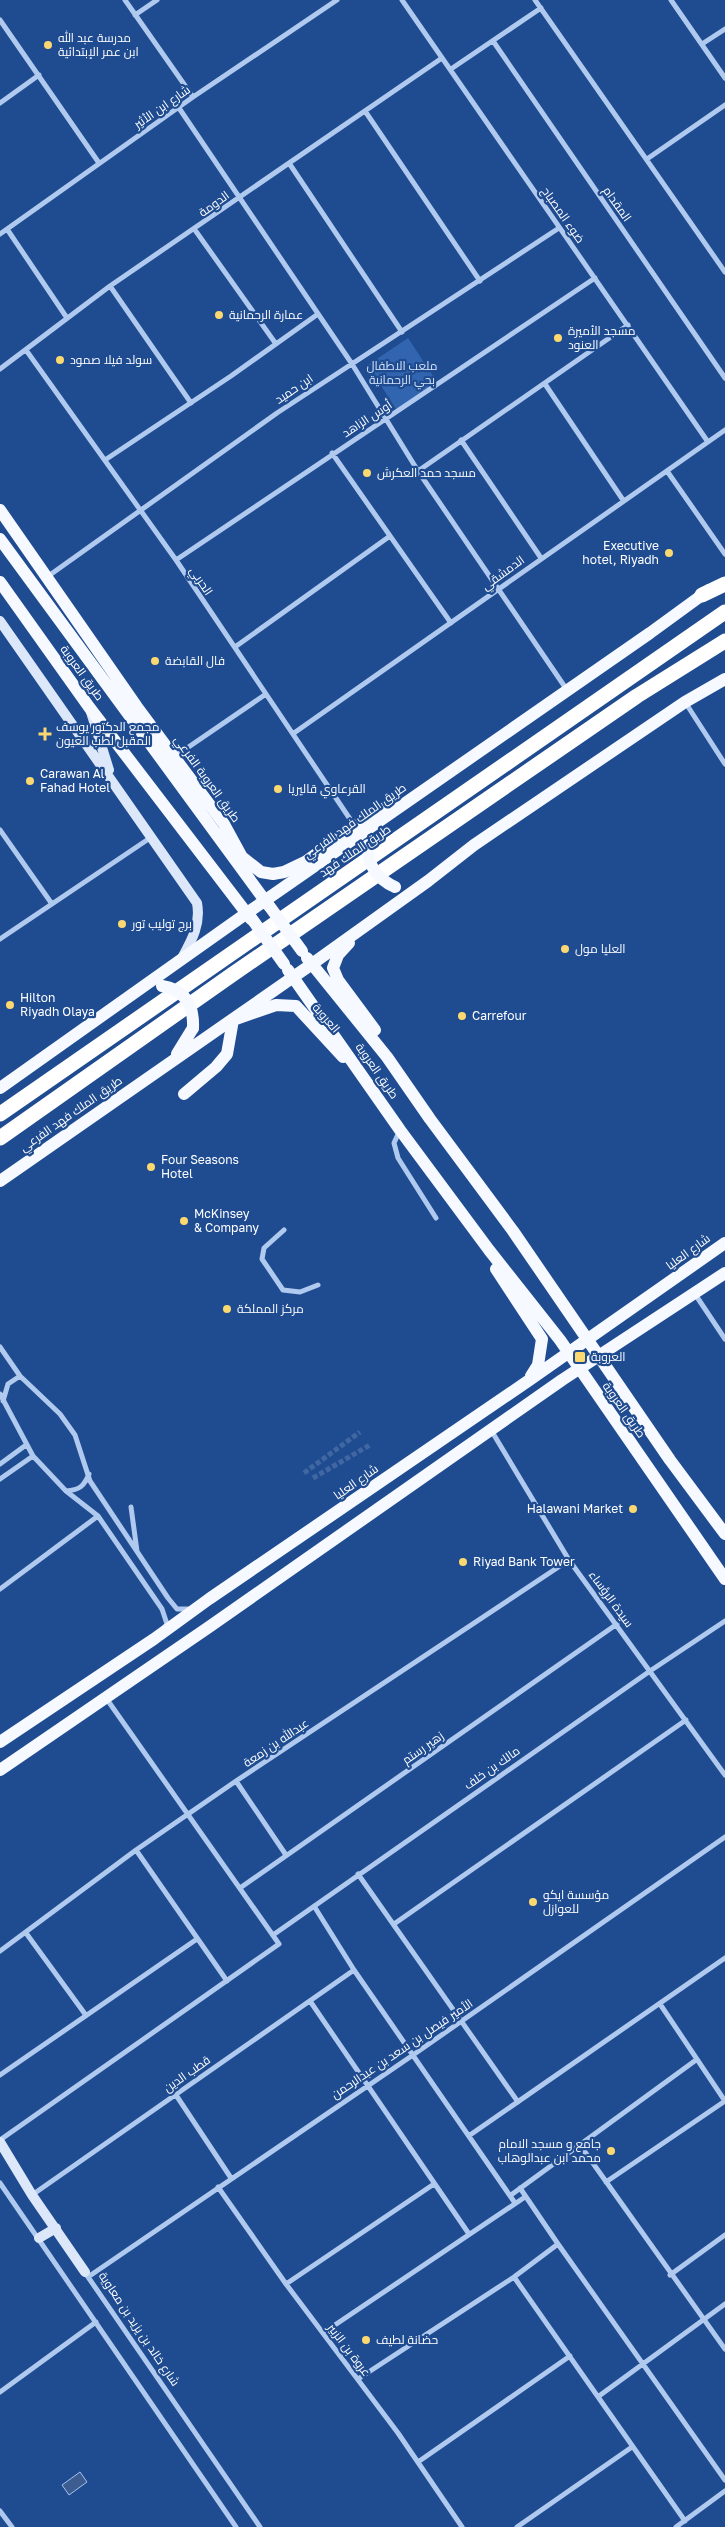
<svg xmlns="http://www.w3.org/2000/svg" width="725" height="2527" font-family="'Golos Text',Cairo,sans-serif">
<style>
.green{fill:#3265af}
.water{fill:#3d5d90;stroke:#a3c3ef}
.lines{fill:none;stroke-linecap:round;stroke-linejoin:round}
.street-tunnel{stroke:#4167a2;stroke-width:5;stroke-dasharray:5 2.5;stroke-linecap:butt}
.street{stroke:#b0c9ee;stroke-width:5}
.secondary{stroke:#dce8fa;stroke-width:10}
.primary{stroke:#f6f9ff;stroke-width:12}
.highway{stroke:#fff;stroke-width:15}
.primary-bridge{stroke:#f6f9ff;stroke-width:12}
.poi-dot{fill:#fcd970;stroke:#1f4c91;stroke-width:2}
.labels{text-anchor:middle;stroke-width:4.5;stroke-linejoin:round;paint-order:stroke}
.poi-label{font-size:12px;fill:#fff;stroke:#1f4c91;text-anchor:start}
.street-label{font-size:12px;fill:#fff;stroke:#1f4c91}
.park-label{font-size:12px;fill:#d5e4fa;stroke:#1f4c91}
</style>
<rect width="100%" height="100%" fill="#1f4c91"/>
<path class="green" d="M408 338 437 382 396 409 368 365Z"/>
<path class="water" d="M80 2472 87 2482 69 2495 62 2485Z"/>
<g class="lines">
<path class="street-tunnel" d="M304 1473 360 1432
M313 1478 370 1445"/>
<path class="street" d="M125 0 193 97
M402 0 708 442
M535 0 725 272
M671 0 725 78
M135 15 157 0
M0 20 99 163
M493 41 725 378
M702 44 725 29
M451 69 541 8
M0 103 39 75
M179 108 352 364 418 471 567 690
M365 111 480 281
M647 159 725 105
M289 163 402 332
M7 229 67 318
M195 230 276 344
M0 234 193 97 337 0
M110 286 191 403
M26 350 176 560 354 825
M0 369 110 286 442 58
M545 384 623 500
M461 440 541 558
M332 453 451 623
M105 460 231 376 318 314
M418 471 628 325
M667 471 725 554
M176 560 595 278
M47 577 277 413 559 228
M235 647 390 536
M685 702 725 764
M294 733 725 430
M174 757 266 694
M0 830 52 904
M0 939 150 838
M399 1132 394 1143 398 1158 436 1218
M284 1230 264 1248 262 1259 283 1290 300 1292 318 1285
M695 1294 725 1339
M0 1347 20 1376 60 1414 75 1435 90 1481 168 1598 177 1609H188
M0 1394 33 1456 66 1491 98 1516 162 1609 167 1624 165 1627
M3 1401 8 1384 20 1376
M491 1430 569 1560 725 1775
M0 1464 26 1445
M0 1479 33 1456
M66 1491C80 1490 84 1486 89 1474
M131 1507 137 1551
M0 1589 98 1516
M236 1781 286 1855
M136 1850 227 1981
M358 1874 518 2102
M240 1888 617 1624
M314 1906 354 1970 515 2203
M394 1924 686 1720
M26 1933 85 2014
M273 1935 650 1671 725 1621
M0 1951 136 1850 236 1781 569 1560
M310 2001 469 2234
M660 2004 725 2101
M0 2075 197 1939
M176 2095 231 2178
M470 2135 725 1958
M0 2140 279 1944 106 1698
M580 2145 725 2349
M606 2182 725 2101
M0 2183 236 2527
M218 2187 286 2284 398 2433 462 2527
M520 2188 558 2244 725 2480
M32 2195 354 1970
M511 2195 696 2060
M86 2274 260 2527
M670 2275 725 2235
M88 2277 413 2055 725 1837
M514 2277 685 2521
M286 2284 434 2184
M323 2333 525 2197
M358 2379 514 2277 558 2244
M0 2392 96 2322
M599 2396 725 2304
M418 2462 570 2356
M0 2511 12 2527
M517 2527 632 2447
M676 2527 725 2491"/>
<path class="secondary" d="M0 621 197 903C201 924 192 940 182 958
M91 712 109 770
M0 2142 32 2195 85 2272
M39 2238 56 2228"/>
<path class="primary" d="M0 510 137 707 224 824 242 857 261 872 273 874 284 872 305 862 355 826 390 805
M0 539 269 906
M0 582 89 707 251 919
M349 943 338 955 333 968 338 980 375 1030
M307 958 387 1057 430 1119 513 1231 670 1460 725 1534
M288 970 400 1130 489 1250 560 1340 725 1579
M177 1054 193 1028
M0 1088 247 913 650 633 709 590
M184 1094 216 1067 227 1054 233 1020 276 1005 296 1006 343 1057
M0 1181 312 964 428 881 474 845 685 702 725 679
M496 1269 542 1339 538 1365 531 1376
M0 1742 154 1639 209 1599 528 1381 725 1243
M0 1770 209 1627 562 1380 725 1273"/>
<path class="highway" d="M702 595 725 584
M0 1114 725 612
M0 1138 233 974 637 696 725 641"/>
<path class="primary-bridge" d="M368 845C367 864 377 879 395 887
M270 907 302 951
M252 919 284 964
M162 986C185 990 194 1005 193 1028"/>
</g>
<g class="poi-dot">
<circle cx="48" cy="45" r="5"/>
<circle cx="219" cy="315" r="5"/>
<circle cx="558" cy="338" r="5"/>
<circle cx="60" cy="360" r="5"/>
<circle cx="367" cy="473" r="5"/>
<circle cx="669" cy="553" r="5"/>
<circle cx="155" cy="661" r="5"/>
<path d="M42.5 726.5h5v5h5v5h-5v5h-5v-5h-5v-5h5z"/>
<circle cx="30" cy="781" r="5"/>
<circle cx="278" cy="789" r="5"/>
<circle cx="122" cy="924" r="5"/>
<circle cx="565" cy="949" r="5"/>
<circle cx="10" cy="1005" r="5"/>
<circle cx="462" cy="1016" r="5"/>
<circle cx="151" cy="1167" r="5"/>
<circle cx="184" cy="1221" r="5"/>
<circle cx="227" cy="1309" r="5"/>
<rect x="574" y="1351" width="12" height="12" rx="2.5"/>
<circle cx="633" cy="1509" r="5"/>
<circle cx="463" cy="1562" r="5"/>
<circle cx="533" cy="1902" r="5"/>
<circle cx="611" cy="2151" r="5"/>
<circle cx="366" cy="2340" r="5"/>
</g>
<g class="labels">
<g class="poi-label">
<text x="58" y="42">مدرسة عبد الله<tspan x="58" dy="14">ابن عمر الإبتدائية</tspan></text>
<text x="229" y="319">عمارة الرحمانية</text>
<text x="568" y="335">مسجد الأميرة<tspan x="568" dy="14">العنود</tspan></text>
<text x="70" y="364">سولد فيلا صمود</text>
<text x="377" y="477">مسجد حمد العكرش</text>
<text x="659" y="550" text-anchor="end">Executive<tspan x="659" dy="14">hotel, Riyadh</tspan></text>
<text x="165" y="665">فال القابضة</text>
<text x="56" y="731">مجمع الدكتور يوسف<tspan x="56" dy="14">المقبل لطب العيون</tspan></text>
<text x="40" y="778">Carawan Al<tspan x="40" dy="14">Fahad Hotel</tspan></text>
<text x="288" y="793">القرعاوي قاليريا</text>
<text x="132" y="928">برج توليب تور</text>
<text x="575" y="953">العليا مول</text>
<text x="20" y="1002">Hilton<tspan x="20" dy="14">Riyadh Olaya</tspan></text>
<text x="472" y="1020">Carrefour</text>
<text x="161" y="1164">Four Seasons<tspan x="161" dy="14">Hotel</tspan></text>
<text x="194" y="1218">McKinsey<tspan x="194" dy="14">&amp; Company</tspan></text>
<text x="237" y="1313">مركز المملكة</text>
<text x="591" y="1361">العروبة</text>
<text x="623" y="1513" text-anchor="end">Halawani Market</text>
<text x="473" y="1566">Riyad Bank Tower</text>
<text x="543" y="1899">مؤسسة ايكو<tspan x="543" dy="14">للعوازل</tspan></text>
<text x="601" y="2148" text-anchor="end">جامع و مسجد الامام<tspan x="601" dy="14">محمد ابن عبدالوهاب</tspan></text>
<text x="376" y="2344">حضانة لطيف</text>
</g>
<g class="street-label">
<text transform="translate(162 107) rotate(-35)" y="4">شارع ابن الأثير</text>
<text transform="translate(214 204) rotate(-36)" y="4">الدومة</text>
<text transform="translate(617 204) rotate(55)" y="4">المقدام</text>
<text transform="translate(563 215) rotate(55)" y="4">ضوء المصباح</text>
<text transform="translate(294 389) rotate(-34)" y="4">ابن حميد</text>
<text transform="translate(367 419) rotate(-33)" y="4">أوس الزاهد</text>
<text transform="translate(503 573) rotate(-36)" y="4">الدمشقي</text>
<text transform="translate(201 581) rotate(56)" y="4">الحربي</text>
<text transform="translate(82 673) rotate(54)" y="4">طريق العروبة</text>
<text transform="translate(207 779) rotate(54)" y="4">طريق العروبة الفرعي</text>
<text transform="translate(355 821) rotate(-35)" y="4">طريق الملك فهد الفرعي</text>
<text transform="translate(355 851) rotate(-34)" y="4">طريق الملك فهد</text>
<text transform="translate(326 1018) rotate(49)" y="4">العروبة</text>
<text transform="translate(377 1071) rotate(55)" y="4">طريق العروبة</text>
<text transform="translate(71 1114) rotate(-35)" y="4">طريق الملك فهد الفرعي</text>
<text transform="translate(688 1252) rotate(-36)" y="4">شارع العليا</text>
<text transform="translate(624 1410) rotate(55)" y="4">طريق العروبة</text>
<text transform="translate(356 1482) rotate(-35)" y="4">شارع العليا</text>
<text transform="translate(611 1599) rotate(54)" y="4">سيدة الرؤساء</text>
<text transform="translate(276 1743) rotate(-34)" y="4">عبدالله بن زمعة</text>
<text transform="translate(423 1748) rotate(-35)" y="4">زهير رستم</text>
<text transform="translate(492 1768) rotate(-35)" y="4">مالك بن خلف</text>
<text transform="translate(402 2049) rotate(-34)" y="4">الأمير فيصل بن سعد بن عبدالرحمن</text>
<text transform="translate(187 2074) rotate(-35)" y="4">قطب الدين</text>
<text transform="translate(139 2329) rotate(56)" y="4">شارع خالد بن يزيد بن معاوية</text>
<text transform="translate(349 2350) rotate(53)" y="4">عروة بن الزبير</text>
</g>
<g class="park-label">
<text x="402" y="370">ملعب الاطفال<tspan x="402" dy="14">بحي الرحمانية</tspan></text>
</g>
</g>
</svg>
